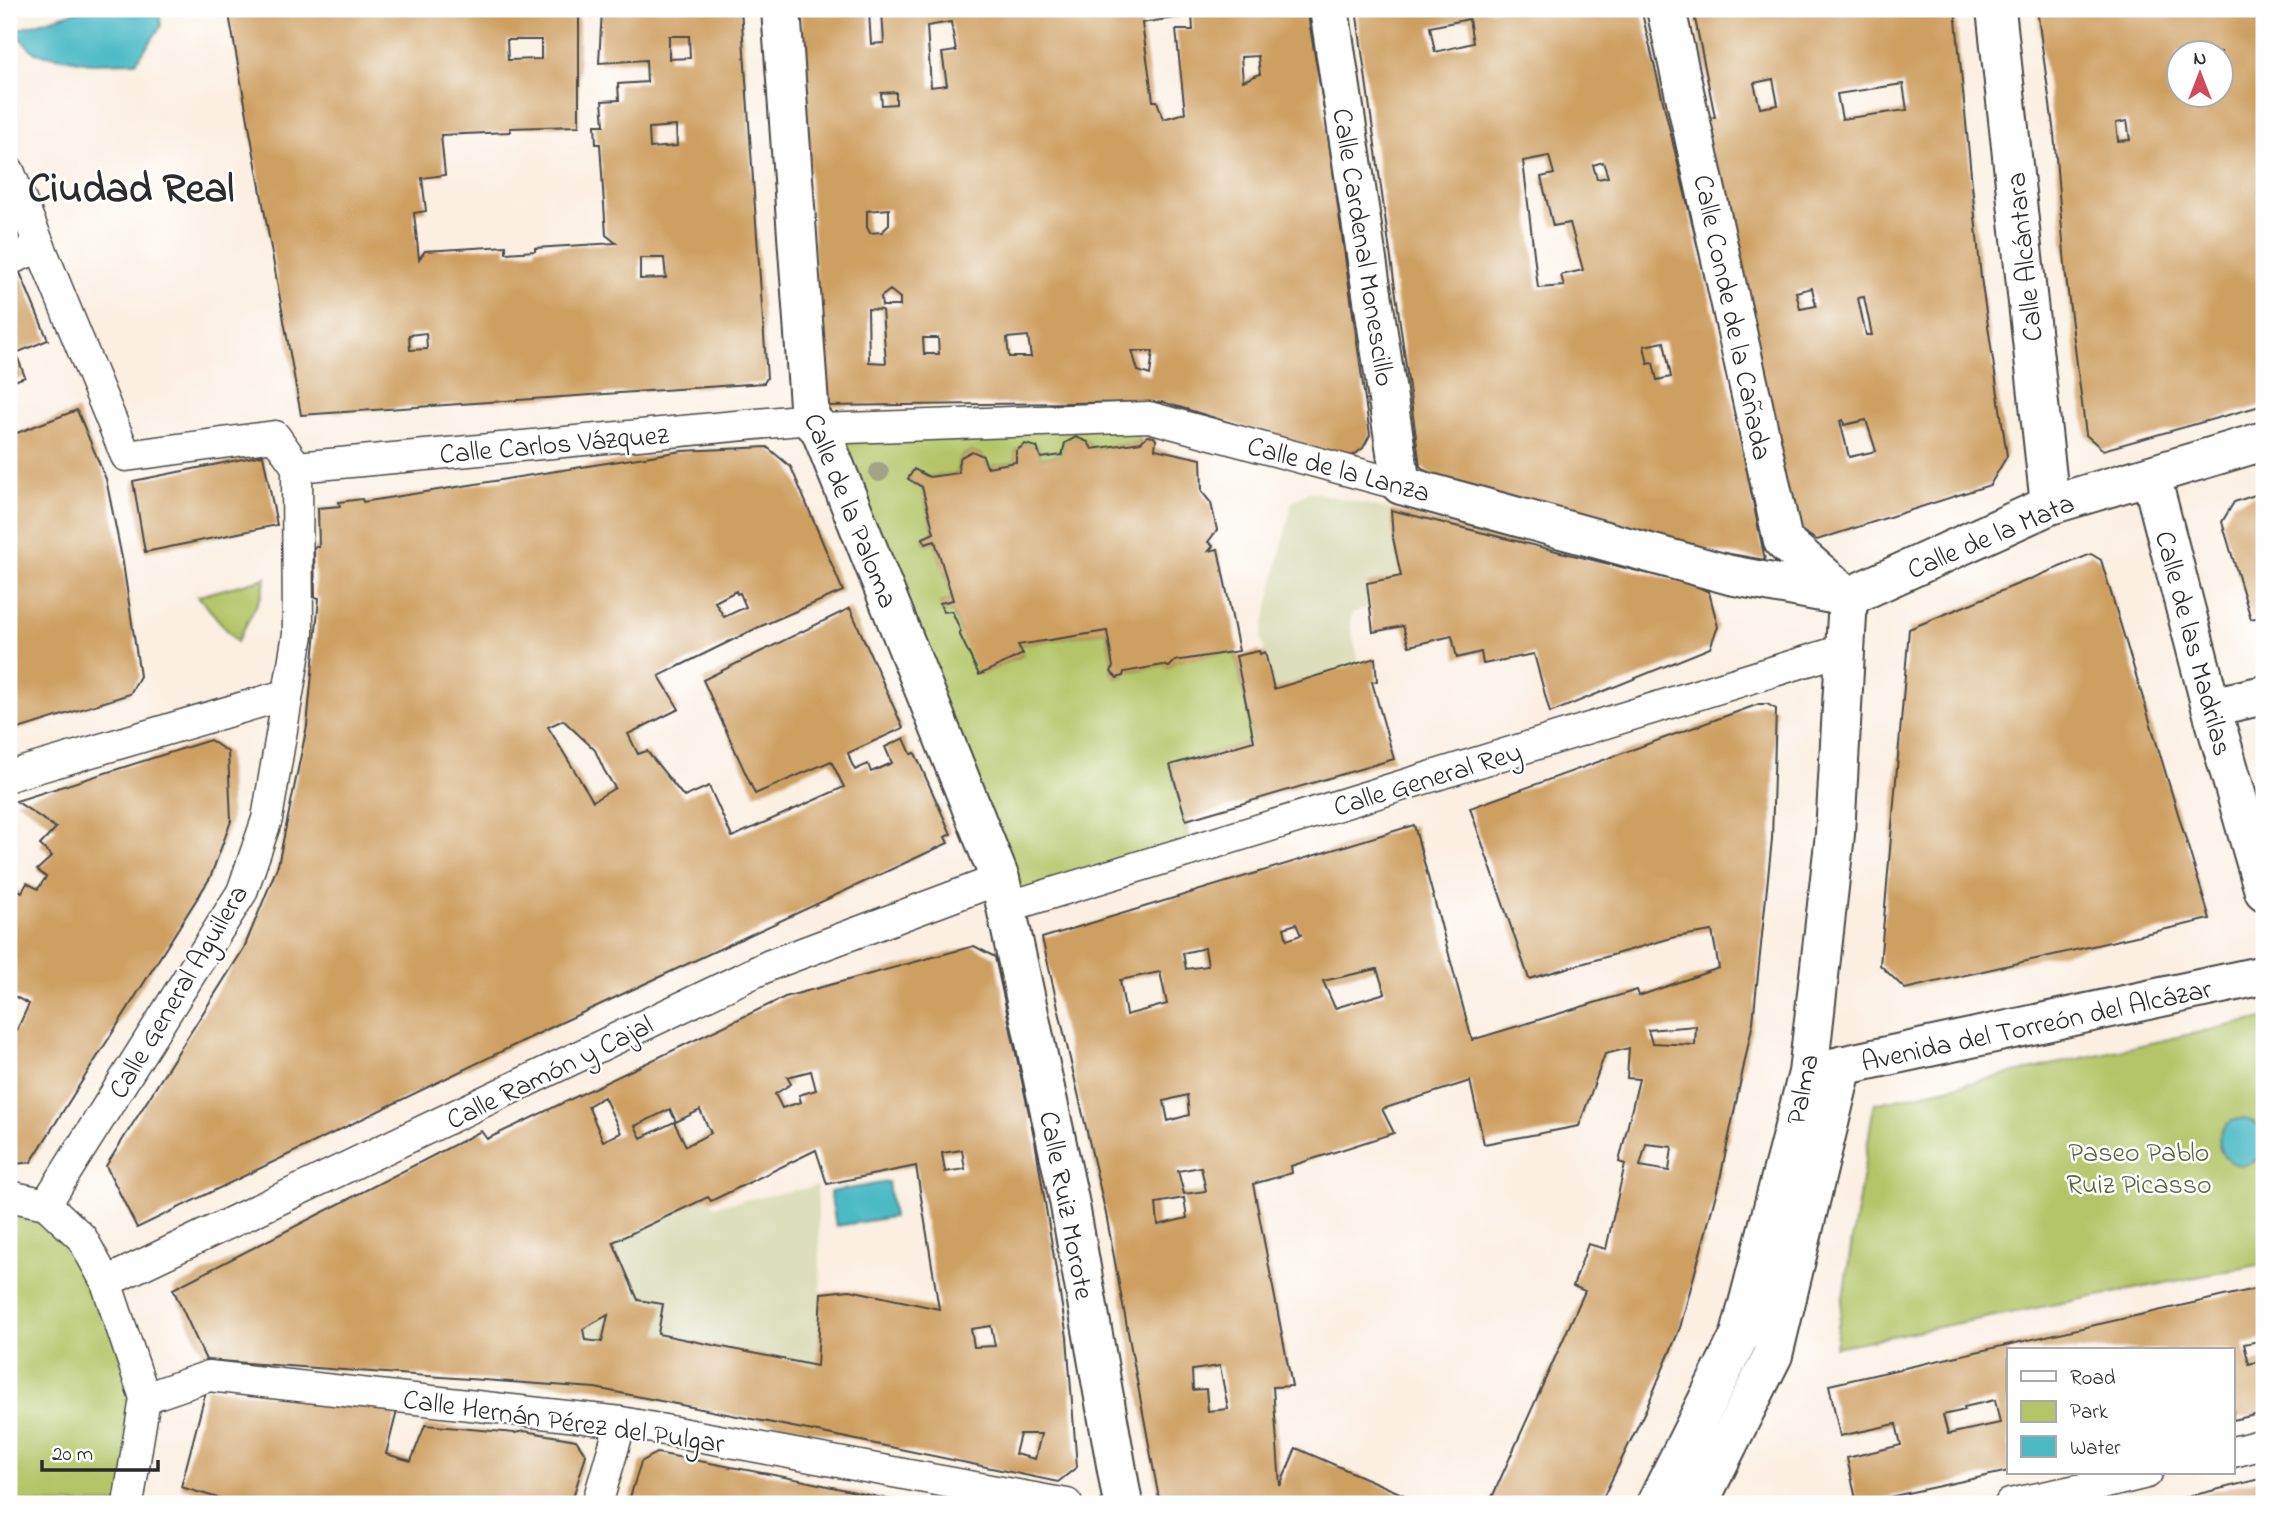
<svg xmlns="http://www.w3.org/2000/svg" width="2273" height="1513" font-family="'Indie Flower',sans-serif">
<style>
.built{fill:#dcdebc}
.green{fill:#b3c568;stroke:#6f784a;stroke-width:2}
.water{fill:#4cbac5;stroke:#3c7278;stroke-width:2}
.building{fill:#cd9f60;fill-rule:evenodd}
.lines{fill:none;stroke-linecap:round;stroke-linejoin:round}
.pedestrian-casing{stroke:#4a4846;stroke-width:33}
.minor-casing{stroke:#4a4846;stroke-width:42}
.pedestrian{stroke:#fff;stroke-width:30}
.minor{stroke:#fff;stroke-width:38}
.tree{fill:#a3a188}
.labels{text-anchor:middle;stroke-width:5;stroke-linejoin:round;paint-order:stroke}
.street-label{font-size:28px;fill:#2b2b2b;stroke:#fff}
.park-label{font-size:28px;fill:#5b6140;stroke:#fff}
.town-label{font-size:42px;font-weight:bold;fill:#2b2b2b;stroke:#fff}
</style>
<rect width="100%" height="100%" fill="#fff"/>
<filter id="ink" filterUnits="userSpaceOnUse"><feTurbulence type="fractalNoise" baseFrequency=".0143" numOctaves="2"/><feDisplacementMap in="SourceGraphic" scale="14" xChannelSelector="R" yChannelSelector="G"/><feConvolveMatrix kernelMatrix="1 2 1 2 8 2 1 2 1" color-interpolation-filters="sRGB"/></filter>
<filter id="wash" filterUnits="userSpaceOnUse"><feTurbulence type="fractalNoise" baseFrequency=".00686" numOctaves="4" result="noise"/><feDisplacementMap in="SourceGraphic" scale="28" xChannelSelector="R" yChannelSelector="G"/><feGaussianBlur stdDeviation="1.57" result="paint"/><feColorMatrix in="noise" values="0 0 0 0 0 0 0 0 0 0 0 0 0 0 0 0 0 1.4 0 .05"/><feComposite in="paint" operator="in"/></filter>
<g filter="url(#wash)">
<rect width="100%" height="100%" fill="#faefe1"/>
<path class="built" d="M1309 491 1391 510 1393 538 1401 576 1367 583 1370 607 1352 613 1350 625 1359 663 1274 689 1261 637 1292 502Z
M817 1186 821 1293 813 1431 595 1388 587 1359H590L583 1329 638 1300 613 1242 708 1197 714 1206Z"/>
<path class="green" d="M1131 417 1141 442 1092 449 1088 442 1076 437 1065 443 1062 455 1041 458 1037 447 1025 444 1016 451V462L987 467 983 456 972 451C960 455 956 461 959 473L929 477 914 470 908 479 922 487 934 533 923 538 925 544 935 541 953 600 940 603 943 612 952 611 979 675 1023 655 1018 645 1107 631 1113 667 1111 672 1117 678 1123 676 1124 672 1163 665 1169 667 1175 661 1234 651 1236 656 1254 741 1170 765 1186 820 1189 851 1007 907 820 429Z
M266 578 261 596 237 642 198 596Z
M2264 1018V1264L1835 1347 1874 1104Z
M9 1196 82 1238 145 1398 128 1504H9Z"/>
<path class="water" d="M84 9H159L161 26 136 62 90 63 35 53 13 31Z
M2219 1142a23 23 0 1 1 46 0a23 23 0 1 1-46 0Z
M888 1182 893 1217 836 1226 830 1192Z"/>
<g id="blocks">
<path class="building" d="M228 9H579V126L510 128V132L441 135 445 175 422 178 426 211 414 213 419 259 425 251 506 246V253L535 251V248L616 243 606 235 600 144H596L595 125H604L602 101 619 100 618 84 647 82 646 60 599 63 602 9H741L767 378 764 383 301 415ZM669 36H689L690 58 669 59ZM507 40H541V59L508 60ZM676 126 677 146 650 148 649 128ZM640 258H664L666 278 640 279ZM426 333 427 349 410 350 409 335Z
M800 9H1307L1326 121 1370 435 1363 448 1354 455 1341 457 1163 402 823 406ZM882 12 884 43 871 44 869 13ZM1192 15 1193 30H1176L1185 113 1163 119 1157 101H1153L1142 23ZM951 22 956 51 942 53 947 85 931 87 927 26ZM1258 56 1260 74 1243 81 1241 57ZM896 92V104L882 105 881 93ZM889 209V225L882 232 870 233 867 227V211ZM890 290 900 298V306H882L881 297ZM868 309 882 310 886 363 869 362ZM1028 336 1031 357H1009L1007 338ZM923 338H938L939 354H924ZM1132 351H1153L1150 375 1138 371Z
M1356 9H1641L1722 349 1765 560 1602 532 1437 481 1420 466ZM1469 19 1473 43 1435 52 1430 27ZM1549 156 1554 174 1541 177 1553 226 1570 223 1583 270 1561 275 1564 286 1538 288 1523 161ZM1603 162 1608 177 1597 179 1593 165ZM1664 342 1671 377 1657 380 1653 363 1648 364 1644 346Z
M1693 9H1955L1981 278 2007 456 1990 485 1817 540 1787 522 1704 119 1715 117ZM1773 79 1778 105 1760 108 1754 83ZM1903 84 1907 110 1842 119 1837 94ZM1812 288 1816 306 1800 309 1796 292ZM1864 297 1872 335H1866L1858 298ZM1843 420 1844 425 1866 420 1876 451 1849 457 1840 421Z
M2037 9H2264V405L2103 450 2086 435 2066 277 2054 134ZM2178 52H2221V94H2178ZM2127 121 2130 140 2118 141 2116 123Z
M16 263 48 340 16 353 25 377 9 383V266Z
M77 410 106 479 123 563 140 676 130 694 9 732V547L11 546 9 533V436Z
M1147 436 1154 437 1156 440 1155 449 1201 459 1202 492 1211 503 1217 530 1208 542 1213 546 1209 551 1218 549 1239 651 1175 661 1169 667 1163 665 1124 672 1123 676 1117 678 1111 672 1113 667 1107 631 1018 645 1023 654 979 675 959 633 961 632 952 611 943 612 940 603 953 600 935 541 925 544 923 538 934 533 922 487 908 479 914 469 929 477 959 473 958 464 961 457 972 451 983 456 987 467 1016 462V451L1025 444 1037 447 1041 458 1062 455 1065 443 1076 437 1088 442 1092 449 1141 442Z
M767 447 791 467 843 591 759 627 659 676 679 709 628 734 638 754 647 751 684 797 709 786 732 837 844 787 831 761 755 794 703 680 850 608 903 728 848 753 851 762 855 770 868 764 871 772 892 763 885 747 904 738 911 754 915 753 951 834 945 837 948 843 556 1025 137 1228 106 1166 244 948 278 865 307 726 319 598 315 597 314 547H319L318 508 340 506 339 502 362 499 363 502 682 451ZM736 591 737 594 740 593 746 607 724 617 715 602ZM563 720 595 750 604 770 615 788 593 801 548 727Z
M263 455 277 525 145 552 133 481Z
M2264 492V616L2251 619 2222 522 2234 502Z
M1391 510 1694 585 1709 592 1718 627 1715 634 1710 648 1550 713 1534 654 1483 664 1481 652 1457 658 1452 636 1409 646 1403 626 1373 632 1367 583 1401 576 1393 538Z
M2091 554 2101 560 2210 919 1905 989 1880 965 1909 629Z
M1259 651 1260 654 1265 652 1274 689 1375 658 1377 681 1372 682 1394 759 1186 820 1170 765 1254 741 1236 656Z
M1759 704H1767L1776 709 1772 839 1753 1022 1720 1179 1680 1328 1647 1407 1600 1504H1489L1585 1291 1573 1286 1588 1244 1606 1249 1625 1164 1619 1162 1639 1079 1627 1078 1629 1048 1605 1054 1579 1126 1484 1144 1470 1081 1382 1109 1394 1133 1291 1166 1292 1173 1253 1184 1292 1386 1273 1387 1280 1486 1296 1448 1425 1504H1160L1106 1214 1042 938 1414 825 1472 1040 1637 990 1639 996 1719 968 1712 931 1675 937 1529 979 1470 808ZM1296 924 1301 935 1287 940 1284 928ZM1205 948 1208 966 1186 969 1183 953ZM1377 969 1385 993 1335 1008 1323 981ZM1160 972 1167 1004 1126 1015 1120 980ZM1696 1026 1695 1045 1652 1043 1648 1030ZM1187 1095 1189 1115 1168 1121 1164 1101ZM1646 1144 1672 1147 1669 1171 1640 1166ZM1201 1167 1206 1191 1184 1194 1178 1171ZM1184 1198 1187 1218 1158 1225 1156 1203ZM1220 1366 1228 1409 1208 1411 1206 1389 1193 1390 1192 1370Z
M210 740 228 752 231 821 210 878 31 1162 9 1165V1026L17 1030 29 1004 14 996 9 1006V886L22 892 27 883 38 889 46 877 37 870 52 856 40 845 56 828 16 801Z
M974 946 995 957 1035 1141 1067 1337 1077 1467 1058 1482 813 1431 595 1388 206 1360 173 1289 481 1131 487 1139 785 997ZM811 1071 816 1090 799 1095 801 1102 782 1108 775 1094 791 1084 787 1077ZM604 1097 621 1133 603 1141 588 1106ZM670 1109 676 1122 700 1110 711 1133 686 1146 674 1122 641 1138 635 1126ZM816 1150 827 1184 916 1166 939 1309 850 1290 821 1293 817 1366 658 1334 663 1304 638 1300 613 1242 708 1197 711 1201ZM962 1150 965 1169 945 1172 942 1153ZM608 1315 602 1342 585 1340 583 1329ZM991 1326 995 1346 974 1347 971 1329ZM1020 1434H1041L1035 1459 1015 1454Z
M2264 1287V1340L2244 1344 2249 1364 2264 1360V1413L2233 1420V1350H2009V1471L1857 1504 1847 1458 1901 1445 1896 1424 1840 1436 1829 1385ZM1995 1400 2000 1423 1948 1434 1943 1415 1965 1410 1964 1407Z
M207 1387 397 1411 386 1454 411 1461 425 1425 515 1433 524 1431 576 1440 586 1455 571 1504H238L181 1487Z
M657 1453 800 1480 910 1504H628L641 1462Z
M2264 1478V1504H2163L2162 1503Z"/>
</g>
</g>
<g filter="url(#ink)">
<use href="#blocks" fill-opacity="0" stroke="#4a4846" stroke-width="2"/>
<g class="lines">
<g class="pedestrian-casing">
<path id="pedestrian" d="M9 171 126 456 275 436 297 467 298 634 267 819 242 892 46 1204
M9 260 40 247
M820 429 1149 417 1401 485
M297 467 810 419
M9 776 288 694
M1007 907 1846 649
M9 1196 46 1204
M46 1204 82 1238 106 1282 145 1398 128 1504
M106 1282 770 965 1000 879
M145 1398 209 1376 621 1422 1067 1504
M2233 1452 2264 1444
M597 1504 621 1422
M2010 1504 2082 1489
M2086 1504 2082 1489 2147 1473"/>
</g>
<g class="minor-casing">
<path id="minor" d="M781 9 810 419 820 429 1000 879 1069 1200 1123 1504
M1329 9 1401 485 1730 575 1848 597
M1666 9 1783 541 1847 596
M1996 9 2050 505
M2151 476 2211 707 2264 891
M2211 707 2264 695
M1808 1073 2264 975
M1656 1504 1740 1335 1808 1073 1835 834 1848 597 2050 505 2264 441
M1698 1504 1773 1355 1843 1065"/>
</g>
<use href="#pedestrian" class="pedestrian"/>
<use href="#minor" class="minor"/>
</g>
<circle class="tree" cx="879" cy="472" r="10"/>
</g>
<g class="labels">
<g class="street-label">
<text transform="translate(1365 247) rotate(81)" y="10">Calle Cardenal Monescillo</text>
<text transform="translate(2023 257) rotate(-96)" y="10">Calle Alcántara</text>
<text transform="translate(1734 317) rotate(78)" y="10">Calle Conde de la Cañada</text>
<text transform="translate(554 443) rotate(-5)" y="10">Calle Carlos Vázquez</text>
<text transform="translate(1339 468) rotate(15)" y="10">Calle de la Lanza</text>
<text transform="translate(852 510) rotate(68)" y="10">Calle de la Paloma</text>
<text transform="translate(1990 535) rotate(-23)" y="10">Calle de la Mata</text>
<text transform="translate(2195 643) rotate(75)" y="10">Calle de las Madrilas</text>
<text transform="translate(1427 778) rotate(-17)" y="10">Calle General Rey</text>
<text transform="translate(177 991) rotate(-59)" y="10">Calle General Aguilera</text>
<text transform="translate(2036 1024) rotate(-12)" y="10">Avenida del Torreón del Alcázar</text>
<text transform="translate(549 1071) rotate(-26)" y="10">Calle Ramón y Cajal</text>
<text transform="translate(1801 1089) rotate(-78)" y="10">Palma</text>
<text transform="translate(1068 1205) rotate(79)" y="10">Calle Ruiz Morote</text>
<text transform="translate(564 1420) rotate(8)" y="10">Calle Hernán Pérez del Pulgar</text>
</g>
<g class="park-label">
<text x="2139" y="1161">Paseo Pablo<tspan x="2139" dy="32">Ruiz Picasso</tspan></text>
</g>
<g class="town-label">
<text x="131" y="201">Ciudad Real</text>
</g>
</g>
<rect width="2273" height="1513" fill="none" stroke="#fff" stroke-width="35"/>
<rect x="2007" y="1348" width="228" height="126" fill="#ffffff" stroke="#aaaaaa" stroke-width="2"/>
<rect x="2021" y="1371" width="35" height="10" fill="#ffffff" stroke="#aaaaaa" stroke-width="2"/>
<text x="2070" y="1384" font-size="21" fill="#2b2b2b">Road</text>
<rect x="2021" y="1401" width="35" height="21" fill="#b3c568" stroke="#aaaaaa" stroke-width="2"/>
<text x="2070" y="1418" font-size="21" fill="#2b2b2b">Park</text>
<rect x="2021" y="1436" width="35" height="21" fill="#4cbac5" stroke="#aaaaaa" stroke-width="2"/>
<text x="2070" y="1454" font-size="21" fill="#2b2b2b">Water</text>
<g transform="translate(2200 74)"><circle r="33" fill="#ffffff" stroke="#aaaaaa" stroke-width="2"/>
<path d="M0-5L12 26L0 18L-12 26Z" fill="#d1495b"/>
<text y="-10" font-size="19" font-weight="bold" text-anchor="middle" fill="#2b2b2b">N</text>
</g>
<path d="M42 1460v10h116v-10" fill="none" stroke="#2b2b2b" stroke-width="3.5"/>
<text x="52" y="1460" font-size="21" fill="#2b2b2b" stroke="#ffffff" stroke-width="5" paint-order="stroke">20 m</text>
</svg>
